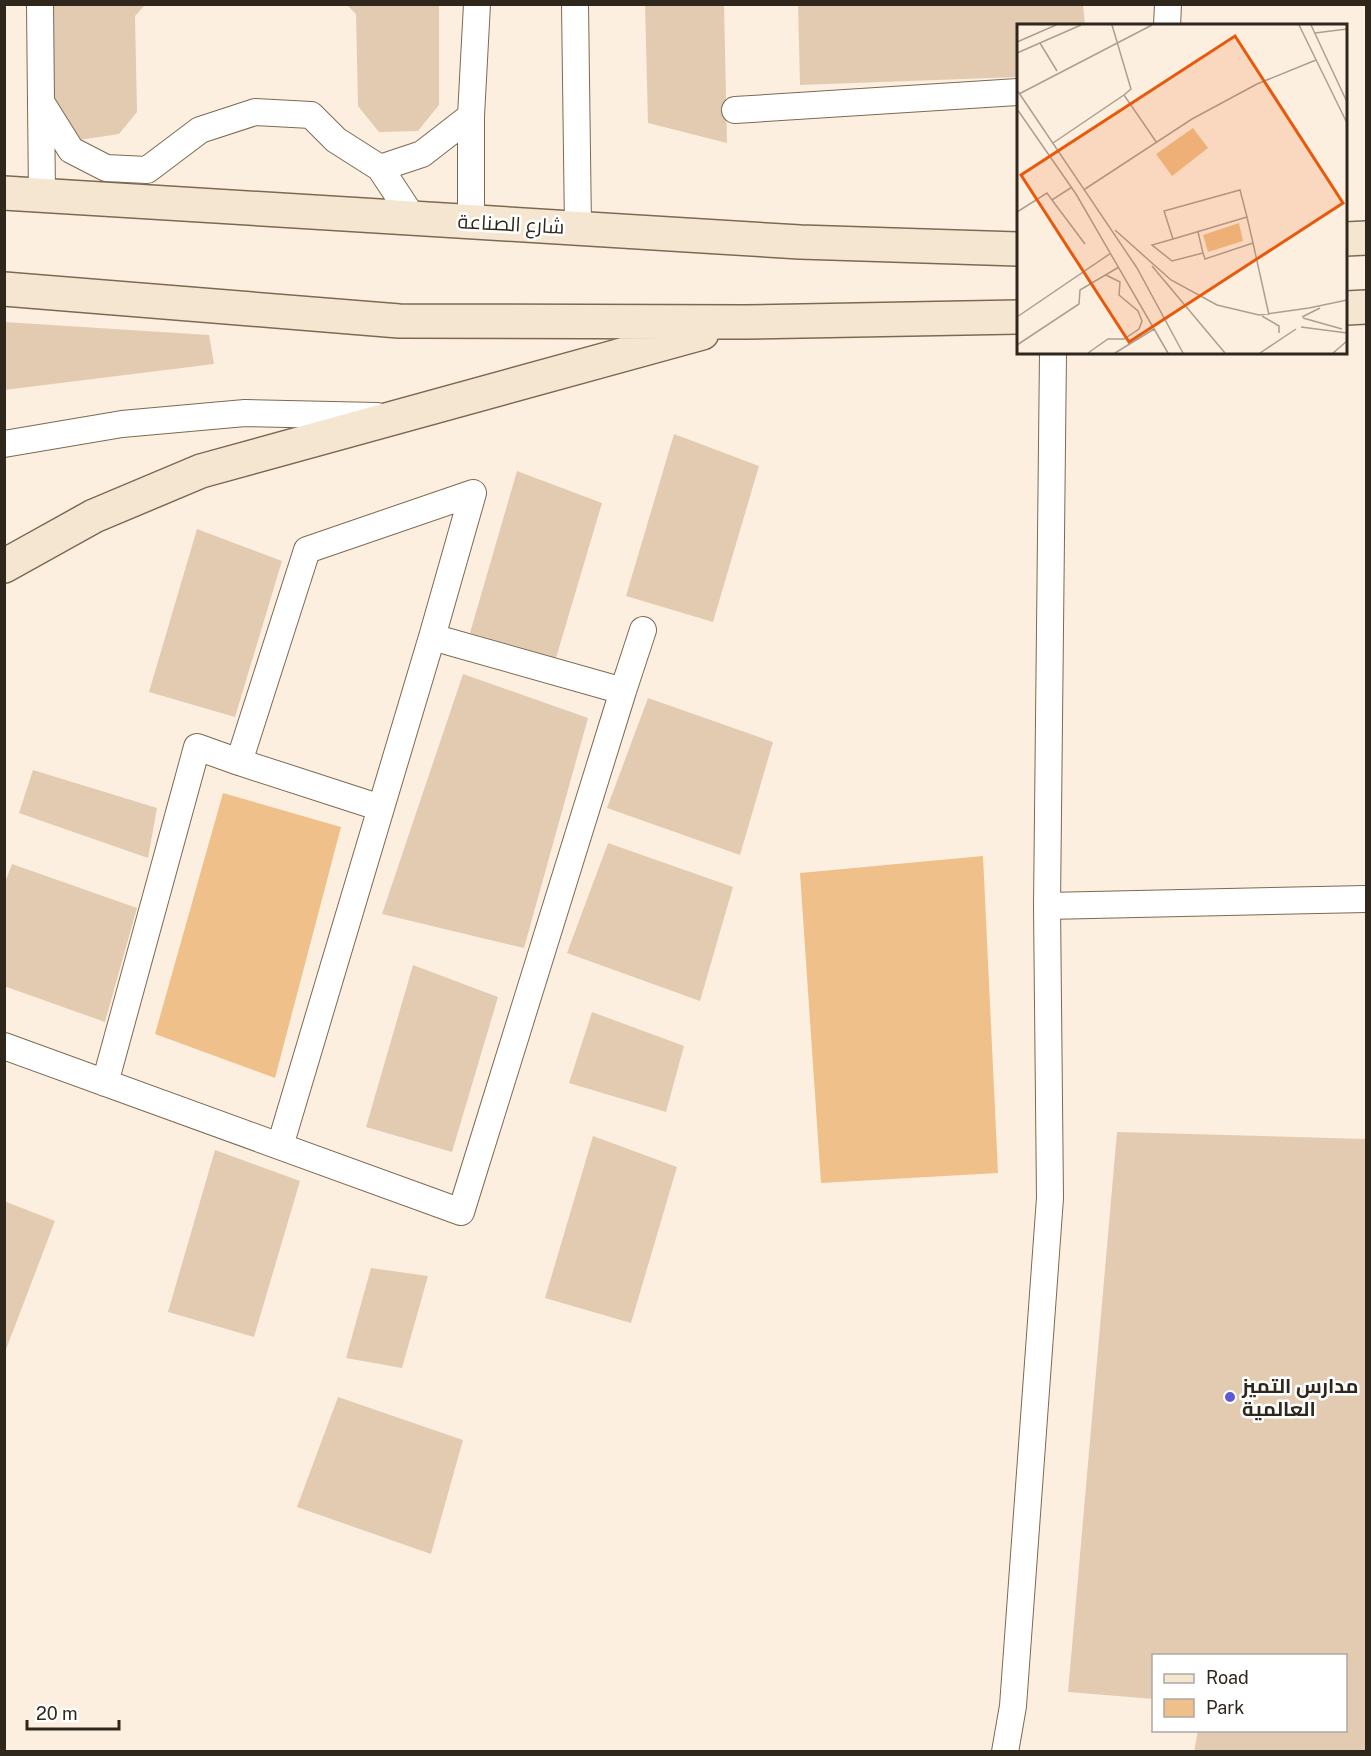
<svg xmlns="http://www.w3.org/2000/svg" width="1371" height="1756" font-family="'Public Sans',Cairo,sans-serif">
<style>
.green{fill:#efc089}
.building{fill:#e2cbb1}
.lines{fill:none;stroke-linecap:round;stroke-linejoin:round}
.street-casing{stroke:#7d6951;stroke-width:28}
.secondary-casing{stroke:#7d6951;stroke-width:36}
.street{stroke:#fff;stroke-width:26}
.secondary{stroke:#f5e6d2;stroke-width:33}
.poi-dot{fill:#5f5ad3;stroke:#fff;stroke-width:2}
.labels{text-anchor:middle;stroke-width:5;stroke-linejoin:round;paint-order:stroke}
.street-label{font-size:20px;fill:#2f261c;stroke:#fff}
.poi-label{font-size:20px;font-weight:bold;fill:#2f261c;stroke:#fff;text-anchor:start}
.inset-road{fill:none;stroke:#ab9f91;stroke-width:1.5}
.view{fill:#e8590c;fill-opacity:0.15;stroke:#e8590c;stroke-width:3}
.inset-edge{fill:none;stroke:#2f261c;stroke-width:3}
</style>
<rect width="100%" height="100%" fill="#fdefdf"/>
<path class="green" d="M223 793 341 827 275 1078 155 1034Z
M983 856 998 1173 821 1183 800 873Z"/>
<path class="building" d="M51 4H146L135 16 137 112 119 134 79 140 55 116Z
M346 4H439V105L418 131 379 132 358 106 356 14Z
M645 4H724L727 143 648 123Z
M798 4H1083L1085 26H1018V77L800 85Z
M4 322 209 335 214 364 4 390Z
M674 434 759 466 713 622 626 596Z
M517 471 602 503 556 658 470 633Z
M197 529 282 561 235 717 149 692Z
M463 674 588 718 524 948 382 914Z
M648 698 773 742 740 855 607 808Z
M33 770 157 808 148 858 19 813Z
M608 843 733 887 700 1001 567 953Z
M12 864 137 908 105 1022 4 986V885Z
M413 965 498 997 452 1152 366 1127Z
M592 1012 684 1046 666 1112 569 1083Z
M1117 1132 1366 1139V1752H1194L1198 1730H1346V1656H1154V1699L1068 1692Z
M593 1136 677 1167 631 1323 545 1298Z
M215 1150 300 1181 254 1337 168 1312Z
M4 1201 55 1221 5 1352H4Z
M371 1268 428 1276 402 1368 346 1358Z
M338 1397 463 1440 431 1554 297 1507Z"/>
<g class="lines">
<g class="street-casing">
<path id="street" d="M40 4 41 102 71 150 106 168 147 170 200 130 255 112 311 115 336 140 380 168 422 154 471 116
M575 4 578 228
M1167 26 1168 4
M41 102 42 195
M735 110 1018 92
M380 168 413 218
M471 222V116L477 4
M4 444 122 424 245 413 377 416
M623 691 643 630
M381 808 239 762 307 550 473 493 432 637
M1047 906 1366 899
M4 1046C157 1101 309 1157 461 1212L623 691 432 637 280 1146
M105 1083 197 747 239 762
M1005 1752 1013 1706 1050 1198 1047 906 1053 352"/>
</g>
<g class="secondary-casing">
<path id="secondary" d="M4 193 800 242 1018 249
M1346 239 1366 238
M4 289 399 321 745 322 1018 317
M1346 308 1366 307
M4 566 94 516 201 471 702 333"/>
</g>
<use href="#street" class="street"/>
<use href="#secondary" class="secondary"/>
</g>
<circle class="poi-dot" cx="1230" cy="1397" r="6"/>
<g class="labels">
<g class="street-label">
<text transform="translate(511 224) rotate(3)" y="7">شارع الصناعة</text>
</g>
<g class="poi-label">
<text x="1242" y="1393">مدارس التميز<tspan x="1242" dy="23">العالمية</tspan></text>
</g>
</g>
<g transform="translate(1017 24)">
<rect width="330" height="330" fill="#fdefdf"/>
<path d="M176 104 191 124 155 152 139 130ZM222 199 226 217 191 228 186 211Z" fill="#efc089"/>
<path class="inset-road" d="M95 1 114 65 107 71M282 1 330 99M294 1 330 78M298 9 330 5M0 18 39 1M23 19 40 47M0 29 64 1M0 66 120 244 166 329M2 70 135 1M0 85 59 170 151 329M36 119 107 71 140 119M68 165 175 95 240 60 299 36M35 176 68 220M0 188 30 169 35 176 55 163M230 193 156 215 147 187 223 166 230 193 236 219 252 291M98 206 154 256 200 281 242 291 292 284M156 215 135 221 155 237 186 229 181 208M186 229 188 235 236 219M135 242 208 329M292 284 330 276M245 292 262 302V309M0 293 94 229M285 293 303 284M286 294 325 305M284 303 330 309M0 321 62 280 63 266 102 243M71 329 91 315H107L122 305 125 297 121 287 102 271 103 258 89 251M98 329 137 305M243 329 279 305M316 329 330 317"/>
<path class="view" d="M218 12 326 179 112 318 4 151Z"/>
<rect width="330" height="330" class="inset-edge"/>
</g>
<rect width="1371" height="1756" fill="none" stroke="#2f261c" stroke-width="12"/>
<rect x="1152" y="1654" width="195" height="78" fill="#ffffff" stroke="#aca8a4" stroke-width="1.5"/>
<rect x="1164" y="1674" width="30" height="9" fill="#f5e6d2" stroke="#aca8a4" stroke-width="1.5"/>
<text x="1206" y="1684" font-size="18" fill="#2f261c">Road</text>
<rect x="1164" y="1699" width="30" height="18" fill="#efc089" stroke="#aca8a4" stroke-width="1.5"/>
<text x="1206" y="1714" font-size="18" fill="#2f261c">Park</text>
<path d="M27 1720v9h92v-9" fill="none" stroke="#2f261c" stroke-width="3"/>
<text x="36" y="1720" font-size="18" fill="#2f261c" stroke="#ffffff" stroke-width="4.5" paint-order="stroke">20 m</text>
</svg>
